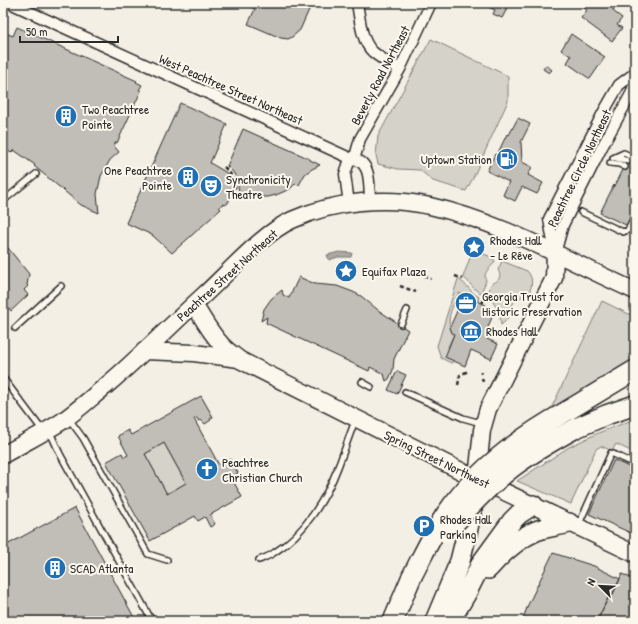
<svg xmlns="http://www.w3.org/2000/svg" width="638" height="624" font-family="'Patrick Hand',sans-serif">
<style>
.green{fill:#d5d2c9;stroke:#807e7a}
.water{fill:#aca9a2;stroke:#787772}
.building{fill:#c0beb6;stroke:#2b2b2b;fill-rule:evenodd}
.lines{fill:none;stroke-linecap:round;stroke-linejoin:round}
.lane-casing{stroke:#2b2b2b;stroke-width:8}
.street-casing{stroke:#2b2b2b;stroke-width:13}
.primary-casing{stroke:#2b2b2b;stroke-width:19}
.highway-casing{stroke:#2b2b2b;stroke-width:22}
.path{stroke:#2b2b2b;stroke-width:2.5;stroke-dasharray:4 3;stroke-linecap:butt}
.lane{stroke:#fbf7ec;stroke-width:5}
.street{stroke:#fbf7ec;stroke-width:10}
.primary{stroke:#fbf7ec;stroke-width:16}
.highway{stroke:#fbf7ec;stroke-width:19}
.highway-bridge-casing{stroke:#2b2b2b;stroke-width:22;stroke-linecap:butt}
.highway-bridge{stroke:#fbf7ec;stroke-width:19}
.labels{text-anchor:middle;stroke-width:4;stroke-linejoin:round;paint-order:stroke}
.street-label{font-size:13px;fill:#2b2b2b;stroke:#fbf7ec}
.poi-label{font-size:13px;fill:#2b2b2b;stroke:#fbf7ec;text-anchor:start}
</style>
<rect width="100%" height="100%" fill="#f3efe4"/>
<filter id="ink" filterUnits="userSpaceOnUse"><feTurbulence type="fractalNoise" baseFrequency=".025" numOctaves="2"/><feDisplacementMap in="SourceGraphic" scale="8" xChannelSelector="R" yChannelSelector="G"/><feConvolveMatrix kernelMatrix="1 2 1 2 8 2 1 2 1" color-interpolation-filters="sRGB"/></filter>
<g filter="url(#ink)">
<path class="green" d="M431 39 508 76V101L473 178 466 191 433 181 420 170 398 169 378 164 376 155 378 136Z
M478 252 489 256 495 261C491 269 482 271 486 281L481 293C473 290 470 282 463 277L471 255Z
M502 261 527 271C534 278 532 287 528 295 503 301 517 314 501 325 500 313 495 303 487 294L492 283C499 282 502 276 498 270Z
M458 279C467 284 471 293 479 297L478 301 459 293C453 307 445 317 452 332L454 334 448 347 455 361 451 363 441 358 437 346Z
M602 301 635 317V360L550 411Z
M635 419V453L616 444 612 451 601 446 596 449 571 504 517 481 569 447 598 433Z
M164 443 186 483 167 494 145 454Z"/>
<path class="water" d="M339 252 352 253 351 257H338L329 260 327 255Z"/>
<path class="building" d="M242 3H312L300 30 292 37 288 39 281 38 248 24 255 9Z
M485 3H510L502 18 493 14 495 10 484 5Z
M588 3 591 4 592 3H607L614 8 613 11 622 18 617 25 622 28 612 41 581 18 587 10 584 8Z
M17 27 137 81 136 82 142 85 139 90 141 91 117 143 116 142 114 146 119 152 110 160 101 176 97 194 99 213 81 205 34 166 35 165 14 150 11 153 3 147V32L13 36Z
M571 34 605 57 590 79 567 63 571 56 561 50Z
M546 65 552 70 549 73 543 69Z
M180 103 227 124 210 163 227 173 232 183 233 191 228 203 225 205 224 204 219 207 221 209 172 253 152 235 126 223Z
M518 118 530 124 521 142 522 162 532 167 528 175 543 183 537 194 522 187 515 201 503 195 509 182 487 171 495 154 497 155 507 134 509 135Z
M243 129 310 159V160L320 165 312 169 305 174 299 185 295 184 290 189 276 195 268 197H253L239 192 237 179 233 172 227 166Z
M632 151 635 153V208L626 225 600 213 614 185 615 186 619 178Z
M8 248 29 274 27 285 28 286 24 290 28 295 11 311 7 306 3 307V249L6 250Z
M299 277 315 284 337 286 353 292 361 296 378 310 408 330 394 359 393 370 389 379 386 381 384 374 370 367 369 371 266 323 267 317 261 321 264 309 271 299 282 290 283 295 289 298Z
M464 295 486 305 482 313 492 317 488 327 491 330V335L487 339 498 344 491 359 471 350 465 366 445 357 454 334 452 333 450 327Z
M397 371 406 375 397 394 388 390Z
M3 389 8 396 3 399Z
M201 396 213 417 210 419 211 420 205 424 201 420 199 421 197 418 194 419 219 465 230 459 238 473 231 477 242 497 210 515 215 524 210 527 205 517 198 521 195 516 150 541 106 462 122 453 124 457 128 455 118 436 128 430 131 435ZM164 443 186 483 167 494 145 454Z
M614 460 635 470V529L633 534 589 514Z
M75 508 136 621H3V547Z
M553 553 594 566 620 579 612 596 610 594 597 621H578L569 617 567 621H522L528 605Z
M622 574 635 580V621H597L610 594 612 596Z"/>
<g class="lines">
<g class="lane-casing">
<path id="lane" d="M613 158 624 153 630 156
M616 158 621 159 628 161
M610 163 619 164 625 167
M3 201 36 174
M581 212 623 232 628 230 635 216
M401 324 407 310
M15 328 61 286
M3 378 43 431
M362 382 371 387
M405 392 463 418 481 423
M69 419 83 438 148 554 167 560
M50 432 60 454 152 621
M579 524 611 453 635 464
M259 560C264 558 270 556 275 552 304 534 326 499 338 467 344 452 349 436 355 421"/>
</g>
<g class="street-casing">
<path id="street" d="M10 3 354 160C372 161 369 189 370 201
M357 3C360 19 361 41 373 52 381 59 391 64 400 69
M354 160 360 139 400 69 431 3
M349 204 345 174 349 162 354 160
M556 250 563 225 602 147 631 94 635 82
M555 254 549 219 603 113 619 85 635 73"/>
</g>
<g class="primary-casing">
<path id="primary" d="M194 304C202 318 210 332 221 344 226 350 234 355 240 360L463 472 635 554
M144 351 194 353 239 359
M3 455C22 444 42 434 61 422 77 411 92 397 107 385 141 356 172 324 205 294 229 272 263 233 292 220 334 201 386 196 430 206 502 222 568 261 635 291
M477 479 482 430 488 409 554 278 555 254"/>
</g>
<g class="highway-casing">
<path id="highway" d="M567 411 635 370
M576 428 606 415 635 405
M488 569C501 554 517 539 536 531 546 527 558 526 569 523
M393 621 412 576
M435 621 460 561 467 533 475 495
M450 621 466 594 482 562 512 521 519 514 533 505"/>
</g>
<path class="path" d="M224 167C234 176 237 184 234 197
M500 257 501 255
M424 275 431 279
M455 276 463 279
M400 286 416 292
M482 303 484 300
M484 310 496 316
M481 372V374
M482 378 483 382
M458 385 460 375 468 371"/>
<use href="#lane" class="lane"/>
<use href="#street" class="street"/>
<use href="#primary" class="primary"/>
<use href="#highway" class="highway"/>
<g class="highway-bridge-casing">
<path id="highway-bridge" d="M446 533C466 510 488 486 513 467 533 452 554 440 576 428
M412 576C423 555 433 533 446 514 476 470 522 436 567 411"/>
</g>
<use href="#highway-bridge" class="highway-bridge"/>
</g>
</g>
<defs>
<g id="building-disc" transform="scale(1.15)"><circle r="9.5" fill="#1f6fb2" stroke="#fbf7ec"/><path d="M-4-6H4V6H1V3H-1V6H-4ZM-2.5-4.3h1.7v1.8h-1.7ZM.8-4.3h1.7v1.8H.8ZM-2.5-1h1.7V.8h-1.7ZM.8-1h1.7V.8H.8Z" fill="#fff"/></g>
<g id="fuel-disc" transform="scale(1.15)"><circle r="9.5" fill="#1f6fb2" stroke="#fbf7ec"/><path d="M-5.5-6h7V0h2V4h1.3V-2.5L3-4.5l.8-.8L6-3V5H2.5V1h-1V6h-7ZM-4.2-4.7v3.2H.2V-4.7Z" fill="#fff"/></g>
<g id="theatre-disc" transform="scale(1.15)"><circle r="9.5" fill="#1f6fb2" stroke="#fbf7ec"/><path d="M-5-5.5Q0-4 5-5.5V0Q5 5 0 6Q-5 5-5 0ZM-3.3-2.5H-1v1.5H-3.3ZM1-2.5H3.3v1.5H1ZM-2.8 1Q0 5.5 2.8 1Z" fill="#fff"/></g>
<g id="sight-disc" transform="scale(1.15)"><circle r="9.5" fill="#1f6fb2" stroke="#fbf7ec"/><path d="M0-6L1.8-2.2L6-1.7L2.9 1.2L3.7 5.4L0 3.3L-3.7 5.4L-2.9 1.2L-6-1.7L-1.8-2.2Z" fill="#fff"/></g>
<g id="office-disc" transform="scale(1.15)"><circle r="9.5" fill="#1f6fb2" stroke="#fbf7ec"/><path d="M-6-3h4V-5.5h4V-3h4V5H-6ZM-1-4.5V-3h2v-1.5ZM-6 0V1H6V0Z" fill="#fff"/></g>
<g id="museum-disc" transform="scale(1.15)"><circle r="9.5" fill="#1f6fb2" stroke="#fbf7ec"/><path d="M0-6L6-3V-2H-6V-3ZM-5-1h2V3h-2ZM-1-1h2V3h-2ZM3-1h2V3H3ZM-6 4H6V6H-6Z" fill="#fff"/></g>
<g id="church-disc" transform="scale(1.15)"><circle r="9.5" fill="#1f6fb2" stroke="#fbf7ec"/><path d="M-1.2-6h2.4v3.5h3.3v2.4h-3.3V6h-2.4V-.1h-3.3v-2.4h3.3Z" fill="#fff"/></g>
<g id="parking-disc" transform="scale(1.15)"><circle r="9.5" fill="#1f6fb2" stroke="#fbf7ec"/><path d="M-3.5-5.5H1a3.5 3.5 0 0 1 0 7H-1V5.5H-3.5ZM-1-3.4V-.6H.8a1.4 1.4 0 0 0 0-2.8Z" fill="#fff"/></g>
</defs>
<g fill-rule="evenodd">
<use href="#building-disc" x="66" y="116"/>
<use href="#fuel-disc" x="507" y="159"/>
<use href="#building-disc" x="188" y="177"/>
<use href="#theatre-disc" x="211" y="186"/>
<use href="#sight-disc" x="474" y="247"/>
<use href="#sight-disc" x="346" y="271"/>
<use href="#office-disc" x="466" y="303"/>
<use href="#museum-disc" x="471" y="331"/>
<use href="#church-disc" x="207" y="469"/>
<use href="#parking-disc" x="424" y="526"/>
<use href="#building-disc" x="55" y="568"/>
</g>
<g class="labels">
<g class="street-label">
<text transform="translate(380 75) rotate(-62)" y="5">Beverly Road Northeast</text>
<text transform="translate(231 89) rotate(24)" y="5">West Peachtree Street Northeast</text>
<text transform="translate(579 168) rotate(-64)" y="5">Peachtree Circle Northeast</text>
<text transform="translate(227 275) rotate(-42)" y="5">Peachtree Street Northeast</text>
<text transform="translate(437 459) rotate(26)" y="5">Spring Street Northwest</text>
</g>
<g class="poi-label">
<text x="82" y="114">Two Peachtree<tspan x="82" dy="15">Pointe</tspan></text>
<text x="492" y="164" text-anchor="end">Uptown Station</text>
<text x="172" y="175" text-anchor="end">One Peachtree<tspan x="172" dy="15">Pointe</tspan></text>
<text x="226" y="184">Synchronicity<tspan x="226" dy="15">Theatre</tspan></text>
<text x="490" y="245">Rhodes Hall<tspan x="490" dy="15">- Le Rêve</tspan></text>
<text x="362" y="276">Equifax Plaza</text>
<text x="482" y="301">Georgia Trust for<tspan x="482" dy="15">Historic Preservation</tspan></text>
<text x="486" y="336">Rhodes Hall</text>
<text x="222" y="467">Peachtree<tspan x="222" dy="15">Christian Church</tspan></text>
<text x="440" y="524">Rhodes Hall<tspan x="440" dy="15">Parking</tspan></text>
<text x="70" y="573">SCAD Atlanta</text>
</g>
</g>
<rect width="638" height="624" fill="none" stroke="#fbf7ec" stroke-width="16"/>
<rect x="8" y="8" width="622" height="608" fill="none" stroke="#2b2b2b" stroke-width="1.5" filter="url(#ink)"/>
<g transform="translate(600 586) rotate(294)" stroke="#fbf7ec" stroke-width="3" paint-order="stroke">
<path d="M0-3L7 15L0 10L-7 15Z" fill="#2b2b2b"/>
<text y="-6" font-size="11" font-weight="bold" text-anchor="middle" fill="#2b2b2b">N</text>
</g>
<path d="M20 36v6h98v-6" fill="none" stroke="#2b2b2b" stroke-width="2"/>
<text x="26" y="36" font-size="12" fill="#2b2b2b" stroke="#fbf7ec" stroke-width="3" paint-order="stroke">50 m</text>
</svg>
